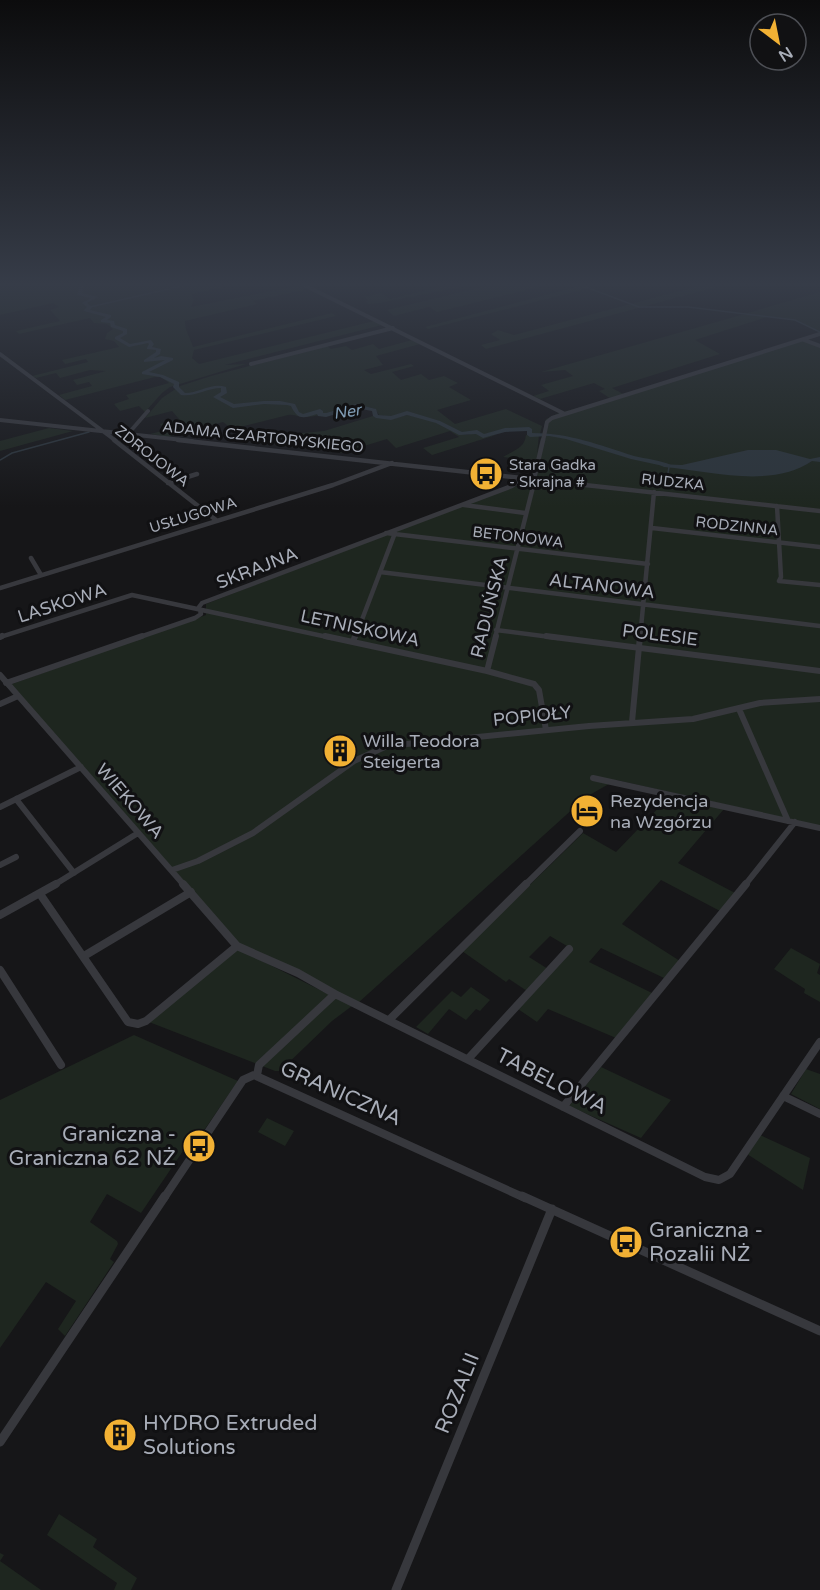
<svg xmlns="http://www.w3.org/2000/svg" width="820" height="1590" font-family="'Varela Round',sans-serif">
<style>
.green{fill:#1e261f}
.water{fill:#2c353c}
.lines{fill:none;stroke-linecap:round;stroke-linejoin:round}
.stream{stroke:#2c353c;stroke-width:1.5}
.river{fill:#2c353c;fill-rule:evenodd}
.minor-far4{stroke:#37383d;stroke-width:4}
.minor-far3{stroke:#37383d;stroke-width:4.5}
.minor-far2{stroke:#37383d;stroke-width:6}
.minor-far1{stroke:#37383d;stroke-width:8}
.minor{stroke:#37383d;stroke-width:9}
.labels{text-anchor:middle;stroke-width:6;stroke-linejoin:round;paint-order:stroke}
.far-street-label{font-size:15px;fill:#a8adb8;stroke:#111113}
.far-poi-label{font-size:15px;fill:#a8adb8;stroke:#111113;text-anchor:start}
.far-water-label{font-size:16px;font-style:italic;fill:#7f9bb3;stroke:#111113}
.street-label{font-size:18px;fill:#a8adb8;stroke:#111113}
.poi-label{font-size:18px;fill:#a8adb8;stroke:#111113;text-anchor:start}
.near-street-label{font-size:21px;fill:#a8adb8;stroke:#111113}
.near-poi-label{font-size:21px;fill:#a8adb8;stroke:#111113;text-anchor:start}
</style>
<rect width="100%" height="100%" fill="#161618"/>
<path class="green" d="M0 285 228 286 191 294 194 300 191 307 302 285 309 289 253 301 257 304 249 306 185 321C185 331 190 337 193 347L332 313 336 316 194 350 192 358 199 364 374 321 382 325 225 365 246 364 170 387 162 393 145 412 139 406 120 411 114 404 129 399 126 395 169 383 161 377H155L65 400 59 395 92 386 89 382 77 385 73 380 106 371 90 370 60 378 56 373 36 378 32 376 88 362 86 359 65 364 62 360 119 347 114 341 105 339 107 333 113 329 107 324 94 323 90 318 19 334 16 331 60 321 50 310 59 307 53 303 0 315Z
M448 285H471L380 303 368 304 365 301 368 300 364 297 381 293 390 299Z
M490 285H546L437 312 429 307 394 316 387 310Z
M584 285H602L428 329 425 327Z
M702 285H724L486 349 481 345 500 340 491 334 498 330 514 335Z
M820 292V332L797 320 767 317 695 340 720 354 612 388 625 395 801 340 820 347V826L616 780 586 797 358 1003 244 952 352 1006 332 1021 280 1071H275L149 1022 238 948 6 686 206 615V604L420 521 525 483 531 477 535 460 503 457C513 451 525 448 526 435L539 436 537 453 546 419 559 413 611 399 599 391 605 389 594 383 540 399 533 396 549 391 541 385 573 376 565 370 541 372 741 315H747L744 314Z
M412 340 420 344 376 356 383 365 364 370 371 374 411 364 414 366 392 372 401 380 421 374 429 380 444 376 458 383 449 387 471 400 437 410 455 424 506 409 542 426 540 434H531L529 428 511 429 483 435 478 431 460 433 439 421 407 413 391 417 379 415 375 409C352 400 330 415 307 417 299 418 295 414 288 415L232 429 223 422 168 437 150 434 166 430 160 424 179 419 172 411 145 418 162 398 180 386 211 376 327 346 331 349 346 346 352 350 373 344 379 349Z
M407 415C417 417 430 420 440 424 455 429 459 438 475 433L483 437 496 435 432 455 423 448 459 437 450 431 396 448 387 439 341 453 330 443 309 448 292 434 324 431 373 416 392 419Z
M49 428 73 431 0 451V441Z
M668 798 724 809 678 863 735 893 720 911 661 880 622 924 680 961 664 978 601 948 589 962 652 993 616 1038 548 1009 537 1022 518 1009 572 949 550 936 529 957 548 969 527 991 509 979 506 982 462 951 583 833 616 852Z
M791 948 820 964 817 973 820 975V1002L804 993 805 989 774 969Z
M471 987 490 1000 480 1011 476 1009 466 1020 449 1009 428 1034 416 1027 452 991 461 997Z
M134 1035 238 1081 200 1136H198L189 1150 183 1151 141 1213 107 1194 90 1222 117 1241 118 1244 110 1259 114 1262 65 1336 58 1329 76 1301 46 1282 0 1348V1100Z
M601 1067 671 1100 641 1138 569 1106Z
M806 1069 820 1074V1109L791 1094Z
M267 1118 294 1131 285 1146 258 1132Z
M760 1135 810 1158 803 1190 747 1154Z
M59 1514 97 1539 93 1547 137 1578 131 1590H114L117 1583 47 1535Z
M0 1553 4 1555 0 1561 41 1590H0Z"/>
<path class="water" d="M748 450H776L810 459 820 457V462L812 461C770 489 711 471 664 467L658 464 682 465Z"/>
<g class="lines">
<path class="stream" d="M583 286 639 307H688L795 320 820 332
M90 307 186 285
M0 460 12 453 89 432
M668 473 669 467"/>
<path class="river" d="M80 285H84L82 293 98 297 87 303 92 307 90 310 111 315V317L107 320 114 321 115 325 127 329V334L120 338 130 344 151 340 154 344 152 347 161 349 160 354 154 358 161 356 173 358V360L149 372 163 375 179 382V387L185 393C199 393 212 382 226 387L227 393 220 397 234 404 264 401H280L295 404 299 412 303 414 320 409 323 411V413H326L356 404 376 409 378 415 391 416 407 411 440 421 462 432 477 430 484 434 505 428 529 427 532 429V433C570 433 599 445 634 456 646 459 660 460 671 465L668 467 631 459 566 439 549 436 530 437 527 435V431L505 432 483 438 476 434 459 435 436 423 407 415 391 420 376 418 373 416 372 411 356 408 326 417 318 416 317 414C304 418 298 421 291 406L287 405 264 404 233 408 213 397 221 392V388C207 388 195 397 181 395L173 387 174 384 160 377 142 374V372L165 360 144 362V360L156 352V350L147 349V348L149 344 148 343 129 347 115 339V337L123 333V331L111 327 110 323 101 322V320L106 317 84 311V310L87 307 82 303 91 298 77 295Z"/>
<path class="minor-far4" d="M304 285 563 413
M804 340 820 346
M0 354 116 441
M251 364 393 328
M0 420 192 441
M128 434 148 411
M543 441 547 422 552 418 820 334"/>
<path class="minor-far3" d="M114 440 216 520
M178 440 820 511
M534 479 543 440
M168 483 197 474
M464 505 525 513
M777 506 781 577 779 581 820 585
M652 528 820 547
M386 533 648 564
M31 558 41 575
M380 572 820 626
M0 588 333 485 392 463
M496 630 558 638
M0 637 132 595 332 638
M137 638 195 618 201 614 199 607 202 603 512 486 524 478
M355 638 395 533
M495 638 535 479
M640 638 654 492"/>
<path class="minor-far2" d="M325 636 487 671 534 684 539 690 546 730
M546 636 820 671
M0 637 2 636
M353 642 355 636
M487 671 496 636
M0 675 184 885
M6 683 142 636
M0 704 18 696
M739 709 788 821
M632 722 640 636
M593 778 820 828
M16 799 74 873
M0 807 81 767
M0 865 16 857
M172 870 198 861 253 833 354 761 387 746 589 726 693 719 760 703 820 699
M54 885 138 833
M525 885 580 831
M745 885 795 822"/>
<path class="minor-far1" d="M183 884 237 946 298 973 335 994 705 1177 719 1180 730 1174 820 1042
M40 894 128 1022 138 1024 146 1021 237 946
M0 915 56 884
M84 956 191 892
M0 970 61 1065
M389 1020 526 884
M468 1059 569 949
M257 1075 259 1065 335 994
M783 1096 820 1114
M563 1107 746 884
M164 1198 243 1080 254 1075 525 1198"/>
<path class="minor" d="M522 1196 820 1331
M0 1442 165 1196
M396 1590 552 1209"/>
</g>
<linearGradient id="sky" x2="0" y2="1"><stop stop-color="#0c0c0d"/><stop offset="0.56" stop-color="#363c48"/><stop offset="1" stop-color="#363c48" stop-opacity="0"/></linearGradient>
<rect width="820" height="507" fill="url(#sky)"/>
<defs>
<g id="bus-disc" transform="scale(1.725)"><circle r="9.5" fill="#f2b134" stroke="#111113"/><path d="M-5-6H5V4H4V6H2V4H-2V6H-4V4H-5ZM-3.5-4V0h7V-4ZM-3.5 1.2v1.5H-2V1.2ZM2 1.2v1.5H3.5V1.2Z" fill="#111"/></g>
<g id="building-disc" transform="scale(1.725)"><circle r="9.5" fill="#f2b134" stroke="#111113"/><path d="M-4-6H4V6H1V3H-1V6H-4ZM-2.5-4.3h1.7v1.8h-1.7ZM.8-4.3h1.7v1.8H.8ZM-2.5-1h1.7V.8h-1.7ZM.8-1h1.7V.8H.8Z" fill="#111"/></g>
<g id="hotel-disc" transform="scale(1.725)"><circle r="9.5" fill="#f2b134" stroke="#111113"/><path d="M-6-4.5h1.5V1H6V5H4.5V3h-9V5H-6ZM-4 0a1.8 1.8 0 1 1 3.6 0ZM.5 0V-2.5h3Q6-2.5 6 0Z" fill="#111"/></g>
</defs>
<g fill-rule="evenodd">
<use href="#bus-disc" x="486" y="474"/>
<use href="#building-disc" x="340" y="751"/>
<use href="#hotel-disc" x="587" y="811"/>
<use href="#bus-disc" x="199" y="1146"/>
<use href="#bus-disc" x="626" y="1242"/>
<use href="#building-disc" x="120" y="1435"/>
</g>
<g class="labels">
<g class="far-street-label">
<text transform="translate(263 437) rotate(6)" y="5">ADAMA CZARTORYSKIEGO</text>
<text transform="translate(152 456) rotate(38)" y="5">ZDROJOWA</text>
<text transform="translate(673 482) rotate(6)" y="5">RUDZKA</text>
<text transform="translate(193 515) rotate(-17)" y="5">USŁUGOWA</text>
<text transform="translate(737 526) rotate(6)" y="5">RODZINNA</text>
<text transform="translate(518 537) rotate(7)" y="5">BETONOWA</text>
</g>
<g class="far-poi-label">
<text x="509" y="470">Stara Gadka<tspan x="509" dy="17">- Skrajna #</tspan></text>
</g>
<g class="far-water-label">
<text transform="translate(347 411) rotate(-9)" y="6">Ner</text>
</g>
<g class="street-label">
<text transform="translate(257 568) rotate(-21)" y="6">SKRAJNA</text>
<text transform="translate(602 586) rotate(7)" y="6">ALTANOWA</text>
<text transform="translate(62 603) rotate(-18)" y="6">LASKOWA</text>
<text transform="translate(489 607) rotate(-76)" y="6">RADUŃSKA</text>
<text transform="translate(360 628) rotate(12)" y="6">LETNISKOWA</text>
<text transform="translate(660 635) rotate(7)" y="6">POLESIE</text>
<text transform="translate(532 716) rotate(-6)" y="6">POPIOŁY</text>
<text transform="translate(130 801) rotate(49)" y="6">WIEKOWA</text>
</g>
<g class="poi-label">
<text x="363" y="747">Willa Teodora<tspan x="363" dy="21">Steigerta</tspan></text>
<text x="610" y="807">Rezydencja<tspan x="610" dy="21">na Wzgórzu</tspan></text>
</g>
<g class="near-street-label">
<text transform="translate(552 1081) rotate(27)" y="7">TABELOWA</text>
<text transform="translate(341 1093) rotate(24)" y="7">GRANICZNA</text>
<text transform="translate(457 1393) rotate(-68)" y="7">ROZALII</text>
</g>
<g class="near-poi-label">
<text x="176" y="1141" text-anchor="end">Graniczna -<tspan x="176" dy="24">Graniczna 62 NŻ</tspan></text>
<text x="649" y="1237">Graniczna -<tspan x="649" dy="24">Rozalii NŻ</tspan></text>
<text x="143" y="1430">HYDRO Extruded<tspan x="143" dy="24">Solutions</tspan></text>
</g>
</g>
<g transform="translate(778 42) rotate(148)"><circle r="28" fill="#111113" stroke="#4d4f55" stroke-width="1.5"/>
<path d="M0-4.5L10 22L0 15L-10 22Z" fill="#f2b134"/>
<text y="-9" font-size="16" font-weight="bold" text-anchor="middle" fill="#a8adb8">N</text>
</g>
</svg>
